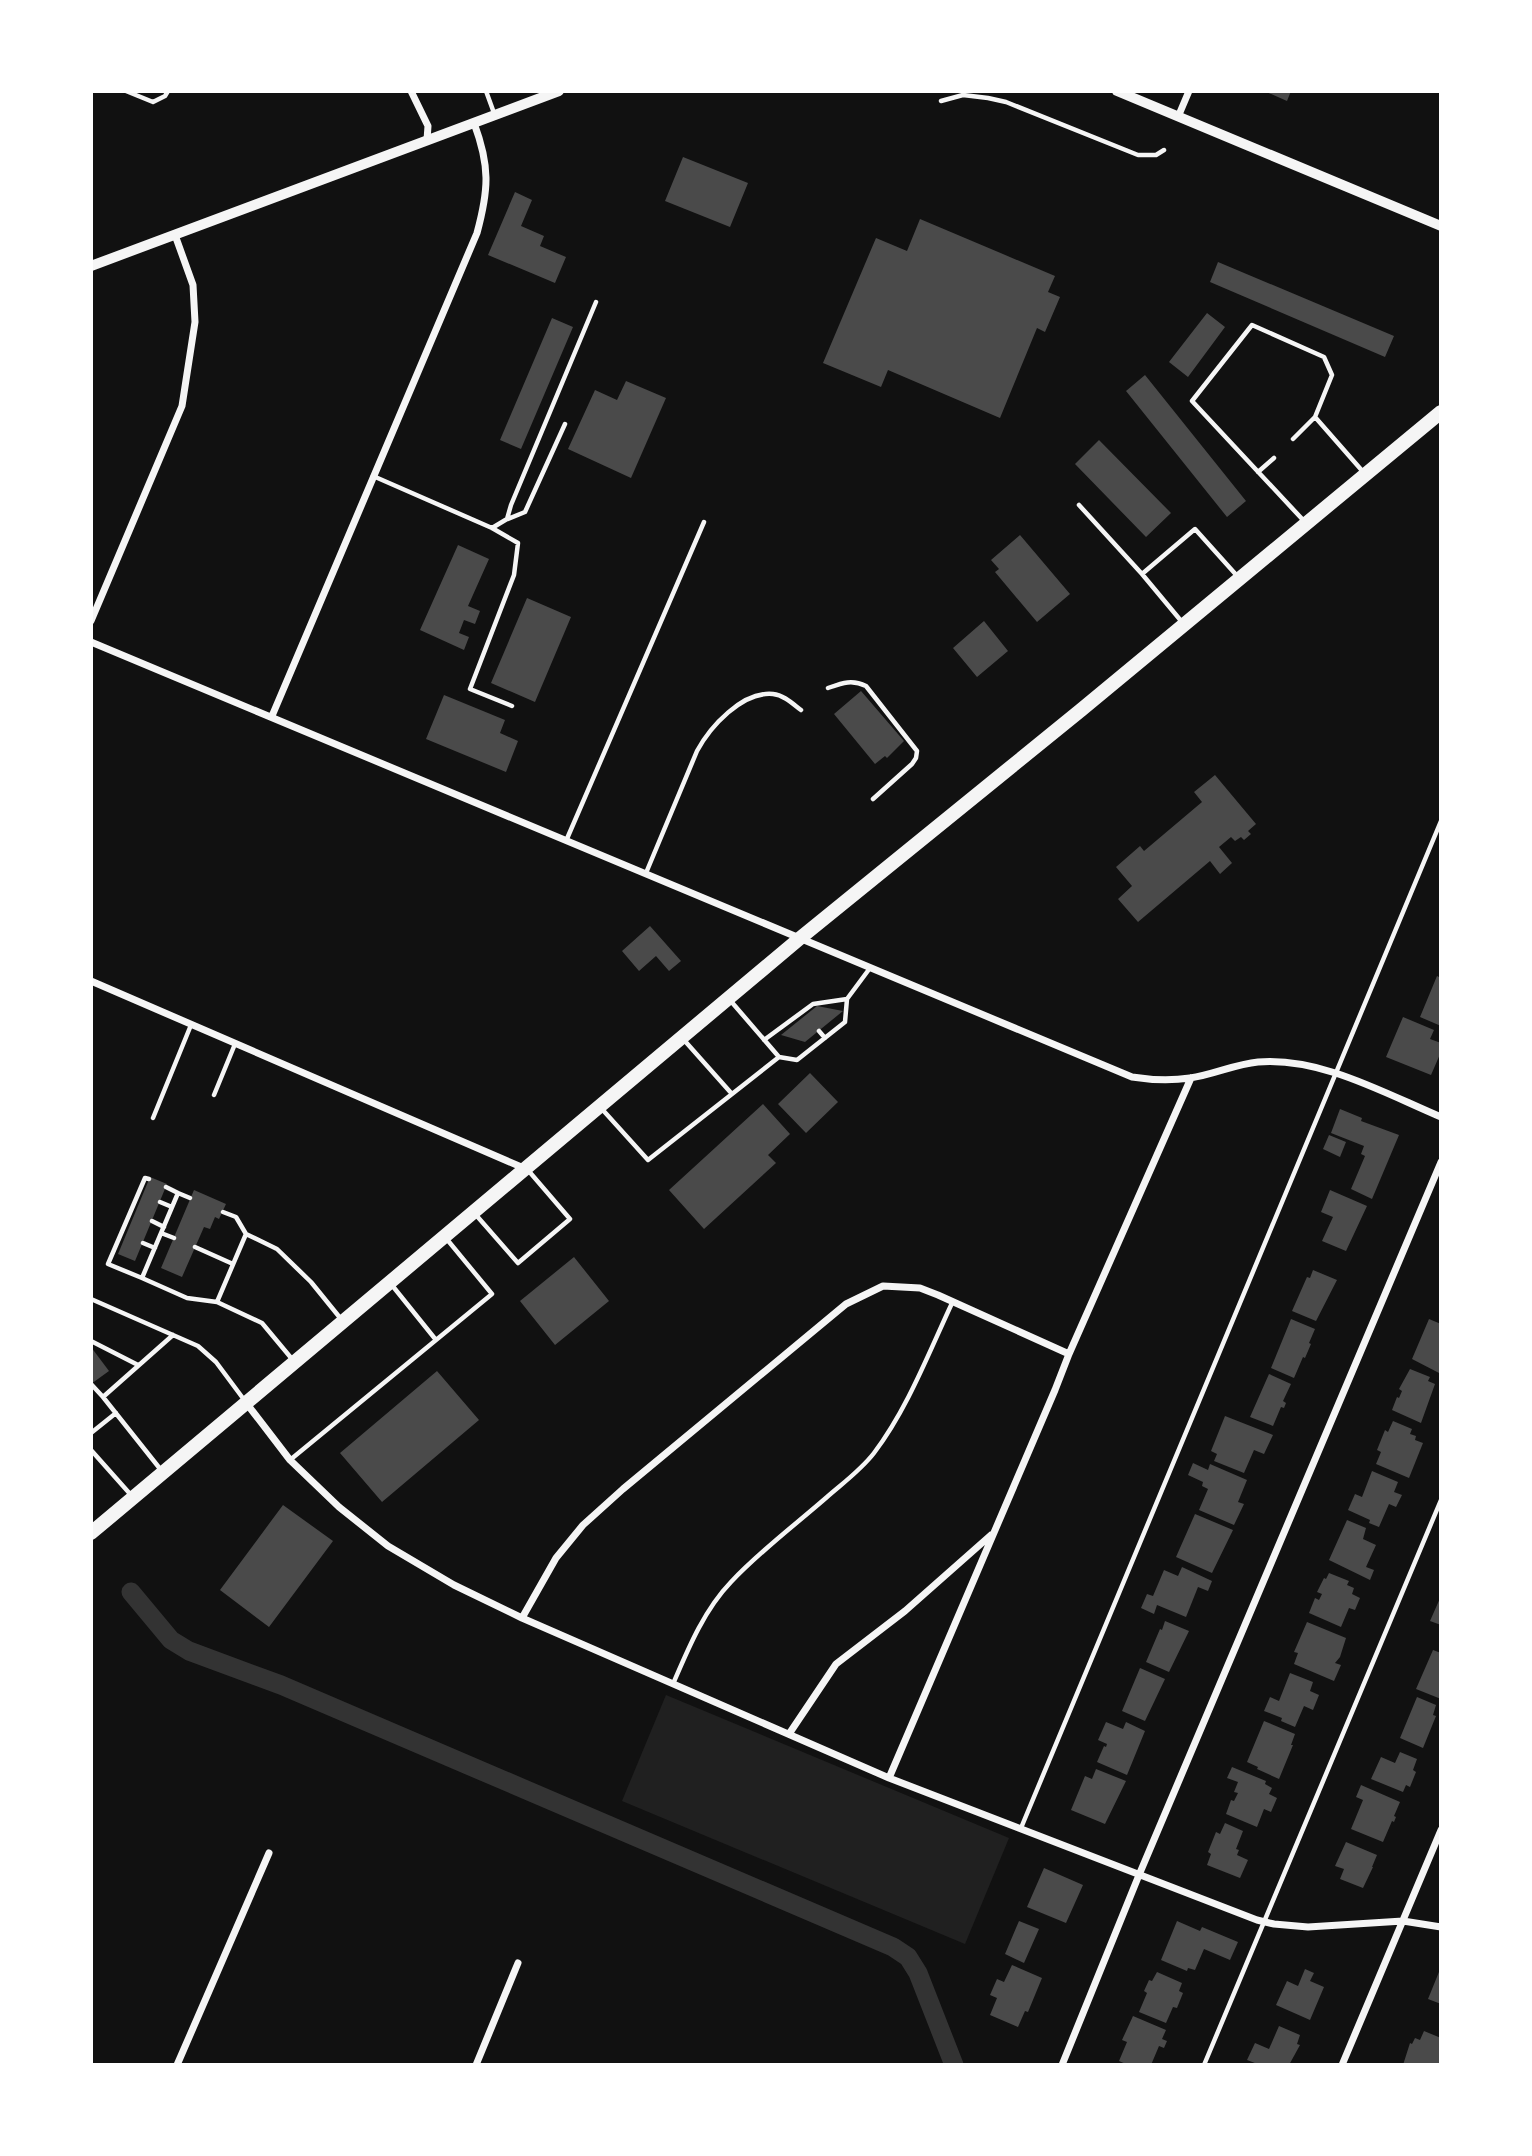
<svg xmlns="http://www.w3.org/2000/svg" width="1532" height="2156" font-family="Helvetica,sans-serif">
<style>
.green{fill:#202020}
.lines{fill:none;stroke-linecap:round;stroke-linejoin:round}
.canal{stroke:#333;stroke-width:19}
.building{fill:#4a4a4a}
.service{stroke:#f5f5f5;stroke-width:4.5}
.minor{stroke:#f5f5f5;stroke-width:7}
.tertiary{stroke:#f5f5f5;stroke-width:10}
.primary{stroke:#f5f5f5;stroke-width:14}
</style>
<rect width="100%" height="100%" fill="#111"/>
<path class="green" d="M666 1695 1009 1838 965 1944 622 1801Z"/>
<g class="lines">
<path class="canal" d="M131 1592 171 1640 189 1651 281 1685 893 1947 908 1957 918 1973 954 2065"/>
</g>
<path class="building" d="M1264 91H1291L1287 101Z
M683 157 748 183 730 227 665 201Z
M515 192 532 200 521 226 544 236 540 246 566 257 555 283 488 255Z
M920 219 1055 276 1048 292 1060 297 1045 332 1037 328 1000 418 888 370 881 387 823 363 876 238 907 251Z
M1218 262 1394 336 1385 357 1210 282Z
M1207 313 1225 327 1188 377 1169 362Z
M552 318 573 327 521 449 500 440Z
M1145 375 1246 501 1227 517 1126 391Z
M626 381 666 398 631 478 568 449 595 390 617 400Z
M1099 440 1171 513 1146 537 1075 464Z
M1020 535 1070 594 1037 622 995 572 999 569 991 560Z
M458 545 489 559 468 606 480 611 475 624 464 620 459 633 469 637 464 650 420 630Z
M527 598 571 617 535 702 491 683Z
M984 621 1008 651 977 677 953 648Z
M861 691 904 741 887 758 885 756 875 764 834 714Z
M444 695 505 720 500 733 518 741 506 772 426 739Z
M1215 775 1256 824 1248 831 1251 834 1244 840 1241 837 1235 841 1231 837 1219 847 1232 863 1220 874 1210 861 1138 922 1118 899 1132 886 1116 867 1140 846 1144 851 1202 802 1194 792Z
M650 926 681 961 669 971 656 956 639 971 622 951Z
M1437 976 1441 978V1026L1420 1017Z
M817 1006 843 1011 805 1042 781 1035Z
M1403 1017 1434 1030 1430 1039 1441 1043V1052L1431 1075 1386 1057Z
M810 1073 838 1102 806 1133 778 1104Z
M763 1104 790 1134 768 1155 776 1163 704 1229 669 1190Z
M1340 1109 1362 1118 1361 1121 1399 1135 1372 1199 1351 1189 1365 1156 1361 1154 1364 1146 1331 1133Z
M1329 1135 1346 1142 1340 1157 1323 1149Z
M150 1177 167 1184 135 1261 118 1254Z
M194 1190 226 1204 219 1219 215 1217 210 1229 204 1227 182 1277 161 1268Z
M1330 1190 1367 1206 1346 1251 1322 1241 1333 1217 1321 1212Z
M574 1257 609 1301 555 1345 520 1301Z
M1313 1270 1337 1280 1316 1321 1292 1311 1307 1277 1310 1278Z
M1291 1319 1315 1329 1309 1343 1311 1344 1305 1358 1303 1357 1294 1378 1271 1368Z
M1429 1319 1441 1324V1374L1412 1359Z
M91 1347 109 1371 91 1384Z
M1410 1369 1430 1377 1428 1381 1435 1384 1421 1423 1392 1410 1397 1397 1399 1398 1402 1391 1399 1389Z
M437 1371 479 1420 382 1502 340 1453Z
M1269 1374 1291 1384 1283 1401 1286 1403 1284 1408 1281 1407 1273 1426 1250 1417Z
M1225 1416 1273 1435 1264 1454 1254 1450 1244 1473 1214 1461 1217 1454 1211 1451Z
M1393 1421 1412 1429 1410 1434 1416 1436 1415 1440 1423 1443 1409 1478 1376 1464 1381 1452 1377 1450 1385 1430 1388 1432Z
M1193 1463 1208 1470 1210 1464 1247 1480 1238 1502 1244 1504 1234 1525 1199 1510 1208 1489 1202 1486 1203 1482 1188 1475Z
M1372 1471 1398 1482 1394 1492 1402 1495 1396 1507 1389 1504 1379 1527 1369 1523 1370 1520 1348 1510 1355 1494 1362 1497Z
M283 1505 333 1541 269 1627 220 1590Z
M1195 1514 1233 1530 1212 1573 1176 1557Z
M1347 1520 1366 1528 1363 1539 1376 1545 1366 1567 1374 1570 1370 1580 1329 1560Z
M1182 1567 1212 1581 1208 1591 1198 1587 1186 1617 1157 1605 1154 1614 1141 1608 1147 1594 1153 1596 1164 1570 1178 1576Z
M1329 1573 1349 1581 1347 1585 1354 1588 1352 1594 1360 1598 1355 1610 1349 1608 1341 1627 1309 1613 1315 1598 1319 1600 1322 1594 1317 1592 1324 1578 1326 1579Z
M1441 1596V1625L1430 1621Z
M1165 1621 1189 1631 1169 1672 1146 1662 1160 1629 1162 1630Z
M1307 1622 1346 1638 1340 1657 1335 1663 1341 1665 1334 1681 1294 1664 1298 1653 1294 1652Z
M1433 1650 1441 1653V1699L1416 1689Z
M1140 1668 1165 1679 1145 1721 1122 1711Z
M1290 1673 1313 1682 1310 1691 1319 1695 1313 1710 1304 1706 1295 1727 1281 1721 1282 1718 1264 1711 1270 1697 1279 1701Z
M1417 1697 1436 1705 1433 1715 1436 1716 1423 1748 1400 1738Z
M1264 1721 1295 1734 1291 1745H1293L1279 1779 1257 1769 1258 1767 1247 1762Z
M1106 1722 1123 1729 1126 1722 1145 1731 1127 1775 1097 1762 1104 1746 1106 1747 1107 1744 1098 1740Z
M1400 1752 1417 1759 1413 1770 1416 1772 1410 1787 1406 1785 1403 1792 1371 1779 1381 1757 1395 1763Z
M1232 1767 1266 1781 1265 1784 1272 1788 1269 1794 1277 1798 1271 1812 1264 1809 1257 1827 1226 1814 1231 1800 1234 1801 1238 1793 1234 1792 1238 1782 1227 1778Z
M1096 1769 1126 1781 1105 1824 1071 1810 1085 1776 1092 1779Z
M1361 1785 1400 1802 1394 1816 1396 1817 1394 1822 1392 1821 1383 1842 1351 1829 1363 1800 1356 1797Z
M1225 1823 1243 1831 1236 1849 1239 1850 1237 1855 1248 1860 1240 1878 1207 1865 1211 1854 1208 1852 1216 1832 1220 1834Z
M1346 1842 1377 1855 1372 1867H1373L1363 1888 1340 1879 1344 1869 1335 1866Z
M1044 1868 1083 1885 1066 1923 1027 1907Z
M1019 1921 1039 1929 1024 1963 1005 1954Z
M1177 1921 1200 1931 1202 1927 1238 1942 1230 1960 1204 1949 1195 1970 1188 1968 1187 1971 1161 1960Z
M1012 1965 1042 1978 1028 2012 1025 2011 1018 2027 990 2015 997 1998 990 1995 997 1979 1004 1982Z
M1441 1967V2004L1428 1999Z
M1305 1969 1314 1973 1310 1981 1324 1987 1310 2020 1276 2005 1287 1981 1298 1986Z
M1157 1972 1182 1983 1179 1991 1183 1993 1177 2008 1173 2007 1166 2023 1139 2012 1147 1993 1144 1991 1149 1980 1152 1981Z
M1133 2016 1166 2030 1162 2039 1167 2041 1164 2048 1159 2046 1151 2065H1128L1119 2061 1127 2042 1122 2040Z
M1279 2026 1300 2035 1297 2044 1300 2045 1289 2065H1260L1247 2060 1255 2043 1269 2049Z
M1424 2031 1441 2038V2065H1403L1410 2043 1412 2044 1415 2038 1420 2040Z"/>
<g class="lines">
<path class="service" d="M126 91 153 102 165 96 168 91
M486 91 494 113
M941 101 963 95 988 98 1006 102 1138 155H1156L1164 150
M1293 439 1315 417
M1258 472 1274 458
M373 476 492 528 518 543 514 575 470 689 512 706
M1079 505 1142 574 1195 529 1239 578
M508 519 525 512 565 424
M1304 521 1192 401 1252 325 1324 357 1332 375 1315 417 1365 474
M492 528 507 519 511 505 596 302
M1142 574 1182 622
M828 688C842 683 852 679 866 686L917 751 916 758 912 764 873 799
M566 841 704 522
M646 873 697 751C710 727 742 691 773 694 784 695 793 704 801 710
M729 999 779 1057 797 1060 845 1022 847 999 870 968
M819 1031 825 1038
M684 1040 732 1094
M764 1040 813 1004 847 999
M214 1095 235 1044
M601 1108 648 1160 779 1057
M153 1118 191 1025
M166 1187 178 1193 142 1278 187 1298 217 1302
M178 1193 190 1198
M160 1202 172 1207
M223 1212 236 1217 246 1234
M476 1215 518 1263 570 1219 527 1169
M152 1221 164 1227
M161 1233 174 1238
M143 1243 155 1248
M195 1247 233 1264
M142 1278 108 1264 145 1178 149 1179
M391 1284 436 1340
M91 1299 198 1346 216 1362 245 1401
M91 1341 138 1365
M292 1359 262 1323 217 1302 246 1234 277 1249 311 1282 341 1319
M91 1384 103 1397
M91 1433 116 1413
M91 1450 131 1495
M290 1460 492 1294 445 1237
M161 1470 103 1397 173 1335
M673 1684C688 1649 704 1610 731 1582 760 1551 795 1525 827 1497 843 1483 861 1470 874 1453 908 1408 929 1352 953 1301
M1021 1828 1441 821
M1204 2065 1441 1500"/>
<path class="minor" d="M411 91 428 126 427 140
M1178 117 1189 91
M91 621 182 406 195 322 193 285 175 235
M91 642 1132 1077C1151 1080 1170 1081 1190 1078 1213 1075 1235 1064 1258 1062 1321 1057 1384 1093 1441 1117
M272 716 477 233C489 189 490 166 474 123
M91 981 526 1169
M247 1404 290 1460 339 1507 388 1546 454 1585 522 1618 889 1778 1257 1920 1274 1924 1308 1927 1403 1921 1441 1927
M522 1618 556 1558 583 1525 623 1489 846 1304 883 1286 920 1288 938 1295 1069 1354
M789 1734 836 1664 905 1611 991 1535
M889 1778 1055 1390 1069 1354 1191 1078
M177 2065 269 1853
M476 2065 518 1963
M1062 2065 1139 1875 1441 1162
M1342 2065 1441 1830"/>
<path class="tertiary" d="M1117 91 1441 226
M91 266 559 91"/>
<path class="primary" d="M91 1533 799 939 1081 710 1441 412"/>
</g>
<rect width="1532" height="2156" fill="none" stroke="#ffffff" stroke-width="186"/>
</svg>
